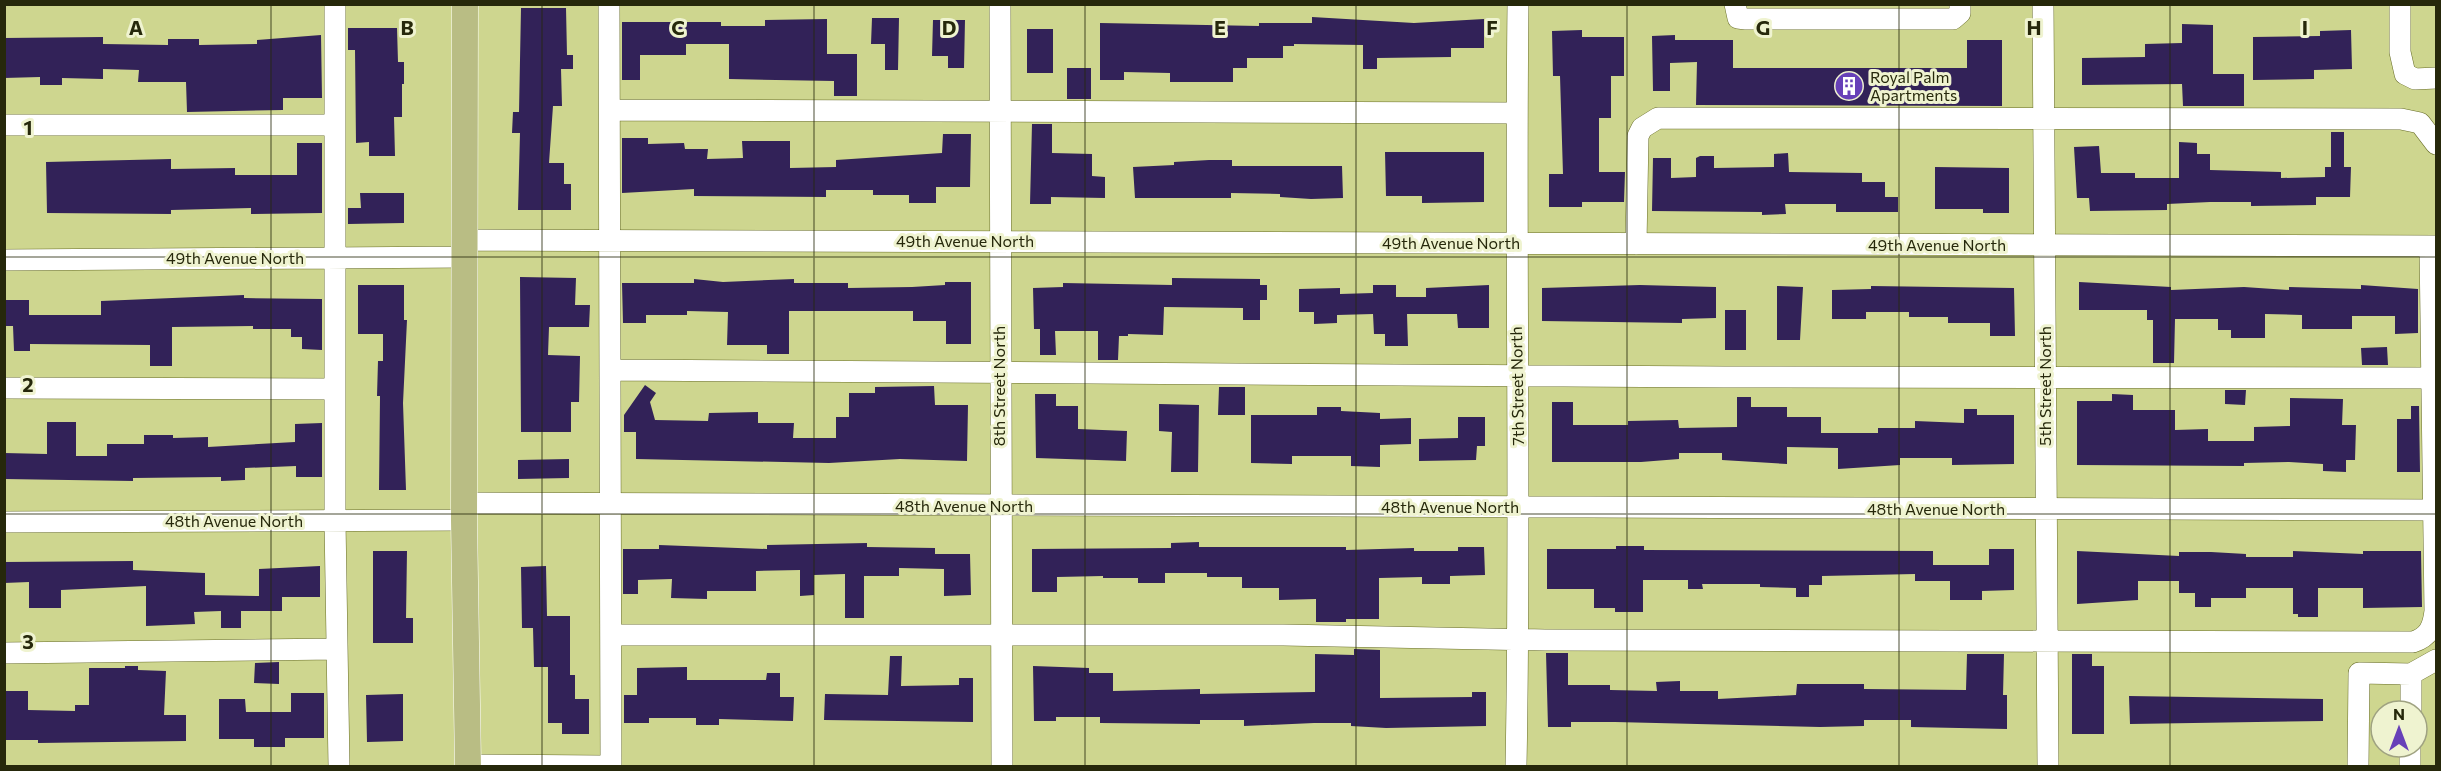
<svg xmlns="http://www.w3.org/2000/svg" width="2441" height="771" font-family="Commissioner,sans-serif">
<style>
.building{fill:#322258}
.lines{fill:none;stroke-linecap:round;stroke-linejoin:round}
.minor-casing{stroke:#686d28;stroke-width:22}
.major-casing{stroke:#fff;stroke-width:27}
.minor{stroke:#fff;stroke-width:21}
.major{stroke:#b9bd84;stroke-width:26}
.grid{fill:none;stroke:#26280b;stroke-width:1.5;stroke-opacity:0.55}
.labels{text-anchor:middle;stroke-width:6;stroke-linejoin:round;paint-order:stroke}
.poi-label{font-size:16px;fill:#26280b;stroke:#eff3d0;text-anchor:start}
.street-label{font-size:16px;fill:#26280b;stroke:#eff3d0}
.grid-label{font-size:20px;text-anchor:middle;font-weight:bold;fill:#26280b;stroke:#eff3d0;stroke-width:6;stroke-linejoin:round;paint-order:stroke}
</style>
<rect width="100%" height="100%" fill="#ced68f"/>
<path class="building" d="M521 8H566L567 55H573V69H561L562 106H553L549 163H564V184H571V210H518L520 133H512L513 112H519Z
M1312 17 1414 23 1484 19V48H1451V57L1377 58V69H1363V45L1294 44V46H1283V58H1247V68H1233V82H1170V73L1124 72V80H1100V23L1259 26V23H1312Z
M872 18H899L898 70H885V44H871Z
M827 19V54H857V96H834V81L729 79V44H686V55H640V80H622V22H721V26H765V20Z
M933 20H965L964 68H948V56H932Z
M2182 24 2213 25V74H2244V106H2183L2182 84 2082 85V58L2145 57V44L2182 43Z
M348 28H397L398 62H404V84H402V117H394L395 156H369V142L356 143 355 50H348Z
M1027 29H1053V73H1027Z
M1582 30V37H1624V76H1611V118H1599V172H1625L1624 202H1582V207H1549V174H1563L1560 76H1553L1552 31Z
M2351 30 2352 69 2314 70V79L2253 80V37L2320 36V31Z
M321 35 322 98H283V110L187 112 186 82H138L139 70 103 69V79L62 78V85H40V77L4 78V38L103 37V44L168 45V39H199V45L257 44V40Z
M1675 35V40H1733V68H1967V40H2002V106L1696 105 1697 62 1670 63V91H1653L1652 36Z
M1067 68H1091V99H1067Z
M1032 124H1052V153L1092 154V176L1105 177V198L1051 197V204H1030Z
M2331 132H2344V167H2351L2350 197H2316V205L2251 206V202H2210L2167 204V210L2090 211 2089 198H2077L2074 147 2099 146 2101 173H2135V178H2179V142L2197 143V154H2210V170L2281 172V178L2325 177V167H2331Z
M943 134H971L970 187H936V203H909V195H873V190H826V197L694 196V189L622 193V138H648V144L684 143 685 149H708L707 159 743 158 742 141H790V168L836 167V160L942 153Z
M297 143H322V213L251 214V208L171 210V214L47 213 46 162 171 159V169L235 168V175H297Z
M1385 152H1484V202L1422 203V196H1386Z
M1788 153 1789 172 1862 173V182H1885V197H1898V212H1836V204H1785L1786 214 1762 215V212L1652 211 1653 158H1671V178L1696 177V158L1700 156H1714V168L1774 167V154Z
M1209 160H1232V166H1342L1343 198 1311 199 1280 197V194L1231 193V198H1135L1133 167 1174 165V162Z
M1935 167 2009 168V213H1983V209H1935Z
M360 193H404V223L348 224V208H361Z
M520 277 576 278 575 305H590L589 327H549L548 355 580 356 579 402H571V432H521Z
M1172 278 1260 279V285H1267V300H1260V320H1243V308L1164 307 1163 335 1128 334V336H1119L1118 360H1098V331H1055L1056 355H1040V329H1034L1033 288 1063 287V283L1172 285Z
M694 279 723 282 794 279V283H848V288L912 287 945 285V282H971V344H946V321H913V311H789V354H767V345H727L728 312 687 311V315H646V323H623L622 283H694Z
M2079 282 2171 287V290L2244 287 2289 290V287L2361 289V285L2418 289V333L2395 334V316H2352V329H2302V315L2265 314V338H2231V330H2218V319H2175L2174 363H2153V320H2147V310H2079Z
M358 285H404V320H407L403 403 406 490H379L380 396H377L378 361H383V334H358Z
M1373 285H1396V297H1426V288L1489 285V328H1458L1457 314H1407L1408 346H1385V334H1374L1373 314 1337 315V323L1314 324V312H1299V289L1340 288V294L1373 293Z
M1640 285 1716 287V318L1682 319V323L1542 321V288Z
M1777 286 1803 287 1800 340H1777Z
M1871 286 2014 288 2015 336H1990V323H1948V317H1909V312H1866V319H1832V290L1871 289Z
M244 295V298L322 299V350L302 349V337H291V329H253V326L172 327V366H150V345L30 344V351H14L13 326H4V300H29V315H101V301Z
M1725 310H1746V350H1725Z
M2387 347 2388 365H2362L2361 348Z
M645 385 656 393 650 402 655 420 708 421 709 413 758 412V423H794L793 438H836V417H849V393H875V387L934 386 935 405H968L967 461 900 459 829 463 636 459V432H624V415Z
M1219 387H1245V415H1218Z
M2225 390H2246L2245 405 2225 404Z
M1035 394H1056V406H1078V429L1127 431 1126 461 1036 458Z
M2112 394 2133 395V410H2175V430L2208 429V441H2254V427L2290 426V398L2343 399 2342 425H2356L2355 460H2346V472L2323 471V464L2289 462 2244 463V466L2077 465V401H2112Z
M1737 397H1751V407H1787V417H1821V433H1878V428H1915V421L1964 423V409H1977V415H2014V464L1952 465V458H1900V465L1838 469V448L1787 447V464L1722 460V453H1679V459L1641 462H1552V402H1573V425H1628V421L1678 420 1679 428 1737 427Z
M1159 404 1199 405 1198 472H1171L1172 432 1159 431Z
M2411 406H2419L2420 472H2397V419H2411Z
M1317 407H1341V411L1380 413V419L1411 418V444L1380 445V467L1351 466V456H1292V464L1251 463V415H1317Z
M1458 417H1485V446H1477L1476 460 1419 461V439L1458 438Z
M47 422H76V456H107V444H144V435H173V438L208 437V447L295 442V424L322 423V477H296V466L245 468V480L221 481V477L133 478V481L4 479V453L47 454Z
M569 459V478L518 479V460Z
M1199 542V547H1346V550L1414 548V551H1458V547H1484L1485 575 1450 576V584H1422V577L1379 578V619H1346V622H1316V599L1279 600V588H1242V577H1207V573H1165V583H1138V578H1103V576L1057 577V592H1032V549L1171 548V543Z
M867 543V547L935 548V554H970L971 595 944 596V569L899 568V576H864V618H845V574L814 575V595L800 596V570L756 571V591H707V599L671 598 672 579 638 580V594H623V549H659V545L767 549V545Z
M1616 546H1644V550L1933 551V565H1989V549H2014V590L1982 591V600H1950V581H1915V574L1822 576V585H1809V597H1796V588L1760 587V584H1702L1703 589H1688V580H1643V612H1615V608H1594V589H1547V549H1616Z
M373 551H407L406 618H413V643H373Z
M2077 551 2179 556V552H2211L2246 554V557H2293V551L2363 554V551H2421L2422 607 2363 608V588H2318V617H2298V614H2293V588H2246V598H2211V607H2195V593H2179V581H2138V600L2077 604Z
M133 561V570L205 573V595L259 596V569L320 566V597H282V611H241V628H221V611L194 612 195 624 146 626V586L61 590V608H29V582L4 583V562Z
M546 566 547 616H570V675H575V699H589V734H562V723H548V667H534L533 628H522L521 567Z
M1354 649 1380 650V698L1472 697V692H1486V726L1386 728 1351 726V723H1314L1244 726V720H1200V724L1100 723V717H1056V721H1034L1033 666 1089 668V673H1113V691L1200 689V694L1315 692V654L1354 655Z
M1546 653H1568V685H1610V690L1657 691 1656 682 1680 681V691H1718V699L1796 695 1797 684H1864V689L1966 690 1967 654H2004L2003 695H2007V729L1911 727V720H1864V726L1820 727 1615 722H1571V727H1548Z
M2072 654H2092V666H2104V734H2072Z
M890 656H902L901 686 959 685V678H973V722L824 720 825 694 888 695Z
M279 662V684L254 683 255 663Z
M125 666H138V670L166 671 164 715H186V741L38 743V740H4V691H28V710L75 711V705H89V668H125Z
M687 667V680H766L767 673H780V697H794L793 721 719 719V725H696V718H649V723H624V695H637V668Z
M291 693H324V738H285V747H254V739H219V699H245L246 712H291Z
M403 694V741L367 742 366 695Z
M2129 696 2323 699V721L2130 724Z"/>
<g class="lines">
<g class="minor-casing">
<path id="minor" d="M335 4V521L339 766
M609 4 611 766
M1000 4 1002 766
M1735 4 1738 18 1746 19H1953L1960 13V4
M2043 4 2048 766
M2400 4V52L2405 74 2415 79 2436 78
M611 110 1517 113
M4 125H334
M466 240 2436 246
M1636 244 1638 136 1642 128 1658 118 2401 119 2420 123 2436 144
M4 260 466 257
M611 370 1724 377 2432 378
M4 388 335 389
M464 503 2436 510
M4 522 464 520
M611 635H1283L1545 640 2413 642C2429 637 2433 627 2435 611L2430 246
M4 653 337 649
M2411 711V674L2436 660
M468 765 602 766
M1516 766C1521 513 1515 259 1518 4
M2358 766 2359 673 2411 674
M2410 766V747"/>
</g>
<g class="major-casing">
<path id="major" d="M465 4 464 520 468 766"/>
</g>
<use href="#minor" class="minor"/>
<use href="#major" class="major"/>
</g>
<path class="grid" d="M271 4V766M542 4V766M814 4V766M1085 4V766M1356 4V766M1627 4V766M1899 4V766M2170 4V766M4 257H2436M4 514H2436"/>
<defs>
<g id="building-disc" transform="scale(1.5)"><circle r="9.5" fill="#6740b8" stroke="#eff3d0"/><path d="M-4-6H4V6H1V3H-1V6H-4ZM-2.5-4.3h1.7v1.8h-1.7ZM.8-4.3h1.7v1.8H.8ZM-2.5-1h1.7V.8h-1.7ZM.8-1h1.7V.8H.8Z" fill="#fff"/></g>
</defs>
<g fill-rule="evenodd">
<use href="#building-disc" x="1849" y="86"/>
</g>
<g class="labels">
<g class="poi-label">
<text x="1870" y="83">Royal Palm<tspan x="1870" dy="18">Apartments</tspan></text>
</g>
<g class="street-label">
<text x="965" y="247">49th Avenue North</text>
<text x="1451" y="249">49th Avenue North</text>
<text x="1937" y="251">49th Avenue North</text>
<text x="235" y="264">49th Avenue North</text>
<text transform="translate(999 386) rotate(-90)" y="6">8th Street North</text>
<text transform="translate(1517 386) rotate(-91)" y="6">7th Street North</text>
<text transform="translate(2045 386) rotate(-90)" y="6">5th Street North</text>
<text x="964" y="512">48th Avenue North</text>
<text x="1450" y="513">48th Avenue North</text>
<text x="1936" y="515">48th Avenue North</text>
<text x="234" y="527">48th Avenue North</text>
</g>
</g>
<g class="grid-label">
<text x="136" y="35">A</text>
<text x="407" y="35">B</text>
<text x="678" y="35">C</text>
<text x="949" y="35">D</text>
<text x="1220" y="35">E</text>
<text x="1492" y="35">F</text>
<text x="1763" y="35">G</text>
<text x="2034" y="35">H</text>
<text x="2305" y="35">I</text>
<text x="28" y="135">1</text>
<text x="28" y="392">2</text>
<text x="28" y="649">3</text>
</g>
<rect width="2441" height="771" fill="none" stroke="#26280b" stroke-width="12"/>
<g transform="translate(2399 729)"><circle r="28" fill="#eff3d0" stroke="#9fa281" stroke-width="1.5"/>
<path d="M0-4.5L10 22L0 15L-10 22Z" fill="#6740b8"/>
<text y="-9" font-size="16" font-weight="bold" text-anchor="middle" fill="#26280b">N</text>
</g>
</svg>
